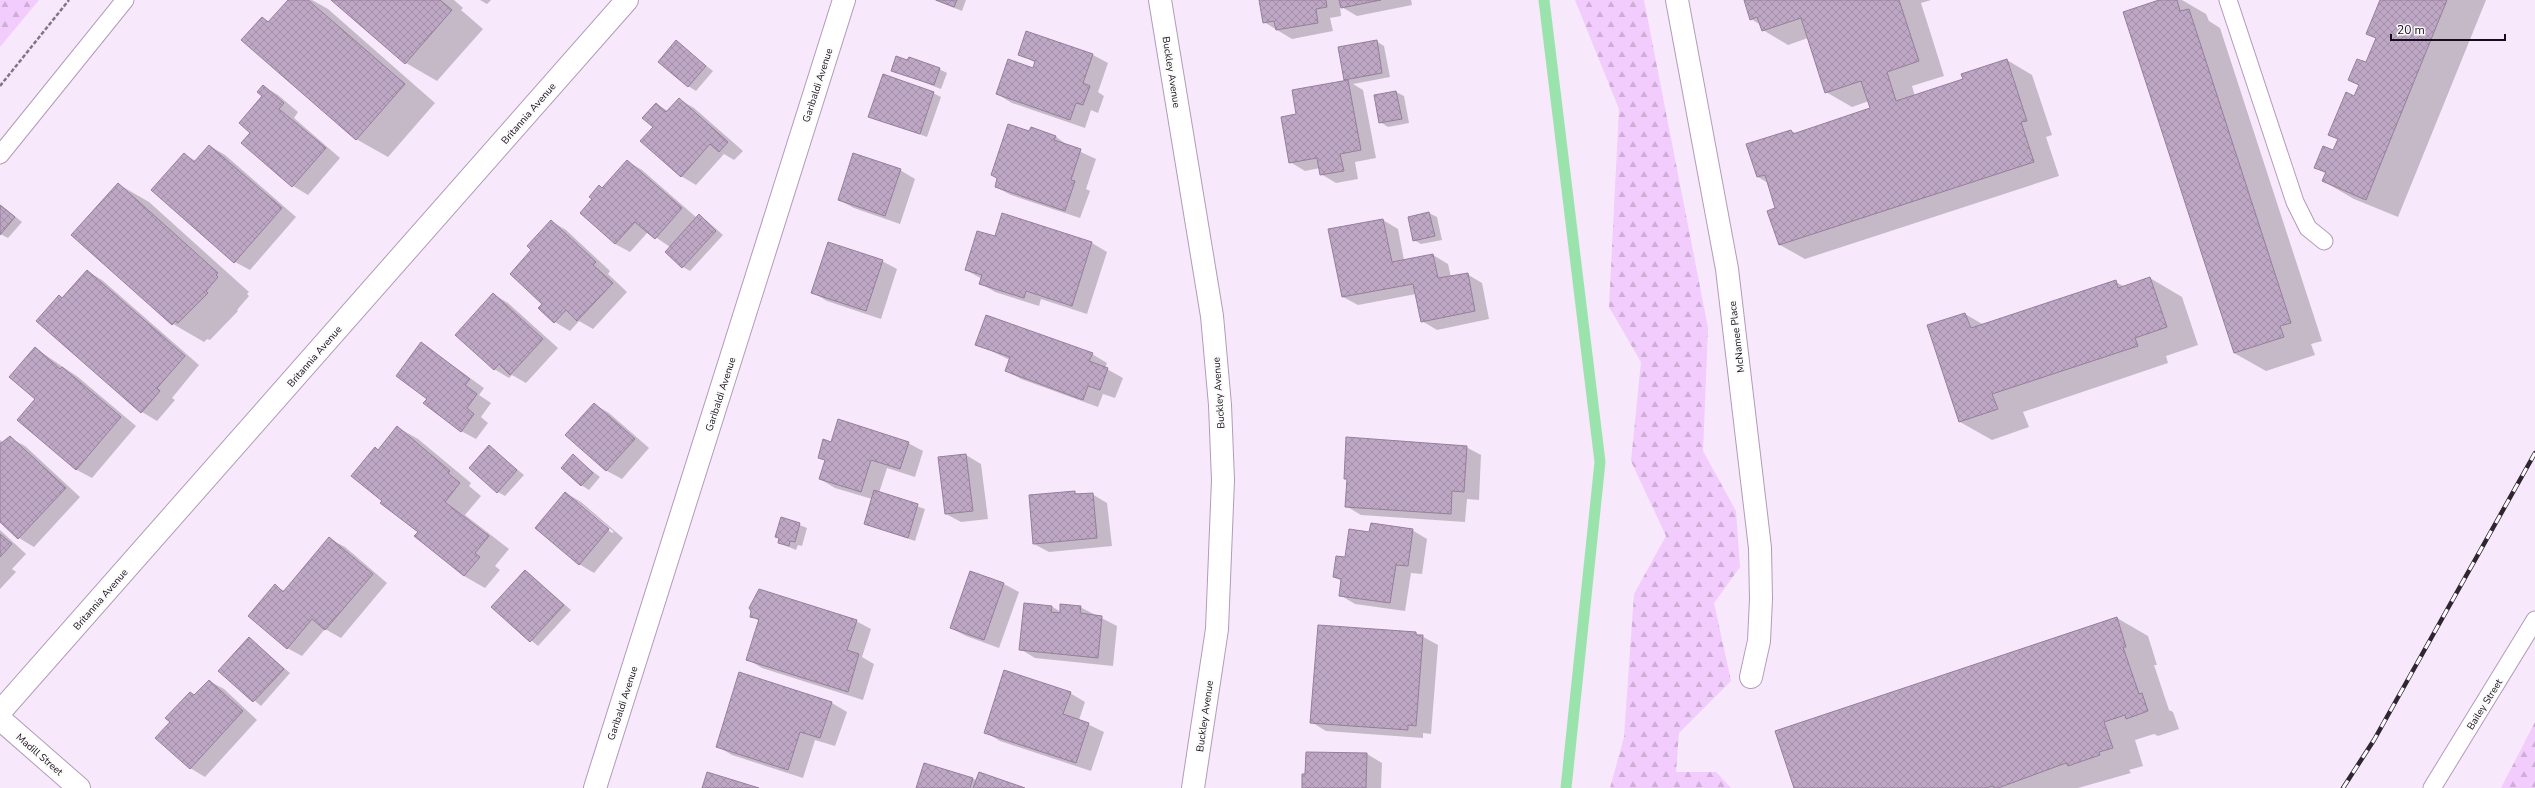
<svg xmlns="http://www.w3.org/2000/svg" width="2535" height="788" font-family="'Nunito Sans',sans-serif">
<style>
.forest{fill:url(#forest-firs)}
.shadow{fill:#0003;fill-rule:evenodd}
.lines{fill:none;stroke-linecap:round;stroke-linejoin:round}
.stream{stroke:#9be3ad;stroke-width:11}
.building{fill:url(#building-cross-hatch);stroke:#957f9b}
.lane-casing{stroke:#b29bb9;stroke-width:19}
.street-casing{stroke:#b29bb9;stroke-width:24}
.secondary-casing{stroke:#b29bb9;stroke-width:24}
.path{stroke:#817684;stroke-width:2.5;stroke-dasharray:4 2;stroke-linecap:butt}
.lane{stroke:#fff;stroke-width:17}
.street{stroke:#fff;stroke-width:22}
.secondary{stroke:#fff;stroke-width:22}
.rail-casing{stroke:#2f2631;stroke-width:4.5}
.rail{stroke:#fbfbfb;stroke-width:3;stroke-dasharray:9;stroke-linecap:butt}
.labels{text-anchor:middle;stroke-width:4;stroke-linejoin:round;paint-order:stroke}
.street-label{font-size:10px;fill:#160e18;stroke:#fbfbfb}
</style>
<defs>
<pattern id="forest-firs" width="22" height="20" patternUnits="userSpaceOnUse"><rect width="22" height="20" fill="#f1ccfc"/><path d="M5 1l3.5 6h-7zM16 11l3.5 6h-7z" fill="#ceaed7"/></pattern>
<pattern id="building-cross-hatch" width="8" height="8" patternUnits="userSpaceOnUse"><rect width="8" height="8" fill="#bea6c5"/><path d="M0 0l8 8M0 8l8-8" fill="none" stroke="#a38ea8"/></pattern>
</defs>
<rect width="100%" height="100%" fill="#f7e8fb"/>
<path class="forest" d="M0 0H39L0 47Z
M1575 0H1644L1708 328 1703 451 1736 511 1740 567 1714 603 1731 681 1679 733 1676 772H1716L1731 788H1610L1624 737 1634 594 1666 536 1631 461 1641 362 1609 307 1619 109Z
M2535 722V788H2501Z"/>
<path class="shadow" d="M290 0H312L328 9 435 103 388 157 356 139 262 18 270 22Z
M333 0H454L463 8 461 10 483 29 437 81 406 63Z
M480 0H491L487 4Z
M934 0H966L962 11Z
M1260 0H1411L1412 5 1357 16 1340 6 1341 16 1330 18 1333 31 1292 39 1264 22Z
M1745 0H1931L1921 3 1944 76 1912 86 1915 96 1964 80 2007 60 2032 75 2052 135 2046 137 2059 176 1805 259 1780 245 1777 209 1768 183 1758 177 1791 131 1796 133 1872 109 1869 101 1852 107 1826 92 1808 38 1788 45 1763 30 1761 25 1751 19Z
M2162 0H2182L2206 14 2209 21 2220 28 2322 341 2311 344 2315 355 2266 371 2234 353Z
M2381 0H2486L2398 217 2354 199 2323 181 2326 174 2315 167 2334 151 2338 139 2330 134 2355 97 2360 86 2350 80 2367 64 2377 39 2368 33Z
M1027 32 1093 55 1108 63 1098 92 1104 96 1098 113 1091 110 1085 128 1012 103 997 94 1033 69 1036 63 1019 54Z
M1376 41 1384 46 1390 77 1353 84 1363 90 1376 158 1355 162 1358 179 1336 183 1321 174 1320 168 1305 171 1290 162 1298 115 1347 81 1345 79Z
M676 42 713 71 696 91 688 86Z
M939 69 947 73 941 89 892 70Z
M263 86 278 95 298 112 294 118 340 158 308 195 293 186 243 143 252 133 263 96Z
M1396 92 1404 96 1409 123 1388 127 1380 122 1375 95Z
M933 93 941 97 927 137 869 116Z
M679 99 694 108 743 151 734 160 724 154 696 185 681 176 654 127 656 104 668 111Z
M1030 132 1055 136 1070 147 1096 159 1086 189 1090 191 1080 218 1011 195 996 187Z
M210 146 225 155 296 217 250 270 235 262 184 154 196 161Z
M627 161 642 170 697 218 699 216 706 220 723 235 690 271 683 267 670 247 648 232 630 252 615 244 603 189Z
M900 170 915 179 900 224 854 208 839 200Z
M118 184 149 202 249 292 247 294 249 296 237 310 238 311 210 340 207 339 204 342 173 324Z
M1 205 22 222 8 238 0 234Z
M1429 213 1437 217 1442 240 1421 244 1414 240Z
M1383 220 1398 229 1404 260 1433 255 1448 264 1451 277 1467 274 1482 283 1489 319 1437 330 1422 321 1416 294 1358 305 1343 297Z
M551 221 566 230 610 271 608 274 627 292 593 329 579 321 570 331 555 322 544 304 533 250Z
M996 237 1092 243 1107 252 1087 314 1041 299 1039 306 995 292 980 283 982 279 966 270Z
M882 261 897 269 881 319 827 301 812 292Z
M87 271 102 280 199 365 172 398 175 400 157 421 142 412 38 321 60 296 63 298Z
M2150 278 2182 297 2198 345 2166 356 2168 363 2023 412 2029 427 1992 440 1960 422 1929 326 1965 314 1984 325 2116 282 2125 287Z
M493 294 508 303 558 348 526 383 512 375 509 378 494 369Z
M421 343 484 388 479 395 491 403 481 417 488 423 476 439 461 431 428 399Z
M977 344 1092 354 1107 363 1105 368 1123 378 1115 398 1103 394 1098 407 1021 379 1006 371 1010 360Z
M35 348 78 377 136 426 92 478 77 470 18 420 36 399Z
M594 404 609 413 649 448 622 479 607 471 566 435Z
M397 427 418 439 471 483 469 486 481 496 465 515 509 549 495 566 500 570 485 588 464 576 419 532 383 501Z
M10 438 25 446 80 497 34 547 19 538 0 521V440L4 443Z
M832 443H908L923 451 915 477 887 468 879 493 925 509 915 541 865 523 872 499 835 488 820 479 826 461 819 457Z
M489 446 524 475 505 496 498 492Z
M1466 447 1481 455 1479 500 1467 499 1465 522 1361 515 1346 506 1348 480 1345 478Z
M966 455 981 464 988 519 961 522 946 514 939 458Z
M573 456 600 477 589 490 581 485Z
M1074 492 1080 495 1092 494 1107 503 1112 546 1049 552 1034 544Z
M566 493 581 502 623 538 594 573 579 564ZM578 502 614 532 612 533 578 504Z
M782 518 807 528 802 546 798 545 796 550 779 543Z
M0 530 26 554 12 569 16 572 0 589Z
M1412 530 1427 539 1422 574 1411 573 1405 611 1355 604 1340 595 1342 581 1334 577 1345 558 1370 533Z
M330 539 345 547 387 583 341 638 325 629 302 656 287 648 275 586 285 591Z
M526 571 571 610 538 646 492 607Z
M1004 584 1019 592 999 648 966 636 951 628Z
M1051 606 1061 612 1080 607 1117 626 1113 666 1035 658 1020 649Z
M751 616 856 621 871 629 862 657 874 664 863 700 762 668 747 659 759 621Z
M2117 618 2148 636 2157 665H2154L2169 710 2173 712 2179 729 2158 736 2154 734 2135 740 2143 766 2129 770 2131 773 2078 788H1795Z
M1416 633 1438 645 1431 734 1423 733V738L1326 731 1311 722Z
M249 638 290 673 261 706 220 671Z
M209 681 224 689 257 720 205 777 190 768 195 696Z
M1070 693 1085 702 1079 720 1104 732 1091 771 1000 741 985 732Z
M832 703 847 712 835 746 815 740 803 778 732 755 717 746Z
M1307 753 1367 754 1382 763 1381 788H1303Z
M973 779 1022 788H917Z"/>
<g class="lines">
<path class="stream" d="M1544 0 1600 462 1566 788"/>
</g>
<path class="building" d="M288 0H308L405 84 356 140 241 40 262 17 268 22Z
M331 0H440L452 10 405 64Z
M936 0H957L954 7Z
M1259 0H1326L1327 7 1316 9 1318 23 1276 30 1274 21 1263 23Z
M1339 0H1381L1341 8Z
M1744 0H1899L1919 61 1887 72 1896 101 1963 79 1961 74 2007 59 2027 121 2021 122 2034 162 1779 245 1767 211 1775 208 1765 175 1757 177 1746 144 1791 130 1793 134 1870 108 1861 81 1825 93 1801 18 1762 31 1757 17 1750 20Z
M2159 0H2177L2180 11 2189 9 2291 323 2280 326 2284 337 2234 353 2123 12Z
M2380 0H2447L2366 200 2322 181 2326 172 2314 168 2323 146 2333 150 2338 139 2328 135 2346 92 2354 96 2359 85 2348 80 2357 59 2366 62 2376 38 2366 34Z
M1026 31 1093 54 1083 83 1090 86 1083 105 1076 103 1070 120 996 94 1008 59 1033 68 1035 61 1018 55Z
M676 40 706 66 688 87 658 62Z
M1377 40 1382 73 1344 80 1338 47Z
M896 56 907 60 909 57 940 68 934 85 891 71Z
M883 74 934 92 920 134 868 117Z
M1348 80 1361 150 1340 154 1344 171 1320 175 1317 158 1289 163 1281 117 1296 114 1292 90Z
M263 85 284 103 279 109 326 148 292 187 241 143 250 133 239 123 262 96 257 92Z
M1396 91 1402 119 1379 123 1374 95Z
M679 98 728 142 719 152 710 144 681 177 640 141 653 127 642 118 656 103 666 112Z
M1008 124 1029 131 1031 127 1056 136 1054 140 1081 149 1071 180 1075 181 1065 211 995 187 997 178 991 175Z
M209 145 282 208 234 263 151 190 184 153 194 162Z
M853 153 901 169 885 216 838 200Z
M627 160 682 208 655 239 635 222 615 244 580 213 592 199 589 197 599 185 602 188Z
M118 183 218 273 216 275 218 277 206 291 208 293 178 323 175 321 172 325 71 235Z
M0 205 15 217 0 235Z
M1429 212 1435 236 1413 241 1408 217Z
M1002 213 1092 242 1072 306 1026 291 1024 298 979 284 982 275 965 270 977 231 995 236Z
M699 214 716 231 682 268 665 252Z
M1383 219 1392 262 1433 254 1438 278 1468 273 1475 311 1421 322 1413 284 1342 297 1328 229Z
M551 220 596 262 593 265 613 283 577 321 566 310 554 323 538 308 542 304 510 274 531 250 527 246Z
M828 242 883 260 866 311 811 293Z
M87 270 185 356 157 388 160 391 141 413 36 321 59 295 62 298Z
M2150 277 2167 327 2135 338 2138 346 1992 394 1998 409 1959 422 1927 325 1965 313 1971 328 2116 280 2118 288Z
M493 293 543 339 510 375 499 364 494 370 455 335Z
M986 315 1093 353 1089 361 1108 368 1100 390 1088 386 1083 400 1005 371 1010 357 975 345Z
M421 342 470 379 465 385 477 394 467 408 474 414 461 432 423 403 427 399 396 376Z
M35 347 60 369 62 367 121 417 76 470 17 420 35 399 9 377Z
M594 403 635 439 606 471 565 435Z
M838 419 909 442 900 469 871 460 861 492 819 479 825 460 818 458 823 439 831 442Z
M397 426 450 471 448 473 460 483 445 502 489 536 475 553 480 557 464 576 414 536 418 532 380 503 382 501 351 476 375 447 378 450Z
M10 436 66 488 18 539 0 522V444Z
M1346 437 1467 446 1464 492 1452 491 1451 514 1345 507 1347 479H1344Z
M489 445 517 470 497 493 469 468Z
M573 454 593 473 581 486 561 468Z
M966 454 973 511 945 514 938 457Z
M874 490 918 504 908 538 864 524Z
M1075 491V494L1093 493 1097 538 1033 544 1029 495Z
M565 492 609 529 579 565 535 528Z
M781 517 800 523 795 542 790 541 789 546 778 543 779 538 775 537Z
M1371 523 1413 529 1408 566 1396 565 1390 603 1339 596 1341 579 1333 577 1336 556 1345 557 1349 529 1369 532Z
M0 534 12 544 0 557Z
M329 537 373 574 325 630 312 619 287 649 248 616 275 584 283 592Z
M525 570 564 605 530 642 491 607Z
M970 571 1004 583 984 640 950 628Z
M759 589 857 620 847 650 859 654 848 692 746 660 759 619 750 617 751 611 749 608Z
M1024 603 1052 606 1051 612 1060 613V604L1081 606 1080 613 1102 616 1098 658 1019 650Z
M2117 617 2126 647H2123L2139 694 2142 693 2148 711 2126 719 2125 715 2104 722 2113 748 2099 752 2100 755 2068 766 2066 763 1998 788H1994L1993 786 1986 788H1794L1775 731Z
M1318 625 1416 632V635H1423L1416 726 1408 725V730L1310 723Z
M249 637 284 669 253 702 218 671Z
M1004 670 1071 692 1063 714 1089 723 1076 763 984 733Z
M739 672 832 702 820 738 800 732 788 770 716 747Z
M209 680 243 711 190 769 155 738 170 722 165 718 190 692 194 695Z
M1306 752 1367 753 1366 788H1302V774H1305Z
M924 763 973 778 970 788H916Z
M707 772 759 788H702Z
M979 772 1025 788H973Z"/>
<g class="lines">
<g class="lane-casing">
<path id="lane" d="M2228 0 2295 202 2308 228 2324 241
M0 155 125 0
M2432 788 2535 620"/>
</g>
<g class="street-casing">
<path id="street" d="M1677 0 1727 269 1760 548 1761 599 1759 641 1751 677
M0 712 627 0
M0 719 79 788
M595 788 844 0"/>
</g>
<g class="secondary-casing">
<path id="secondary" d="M1160 0 1212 316 1220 405 1223 480 1217 629 1193 788"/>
</g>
<path class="path" d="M0 86 69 0"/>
<use href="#lane" class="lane"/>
<use href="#street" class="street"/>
<use href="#secondary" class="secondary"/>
<g class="rail-casing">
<path id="rail" d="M2343 788 2374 740 2535 453"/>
</g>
<use href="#rail" class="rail"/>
</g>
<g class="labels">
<g class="street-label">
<text transform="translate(1172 72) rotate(81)" y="4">Buckley Avenue</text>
<text transform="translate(817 85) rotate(-72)" y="4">Garibaldi Avenue</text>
<text transform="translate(528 113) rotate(-49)" y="4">Britannia Avenue</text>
<text transform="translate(1736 337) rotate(-97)" y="4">McNamee Place</text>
<text transform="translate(314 356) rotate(-49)" y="4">Britannia Avenue</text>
<text transform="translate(1218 393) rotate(-94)" y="4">Buckley Avenue</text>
<text transform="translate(720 394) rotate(-72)" y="4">Garibaldi Avenue</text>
<text transform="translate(100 599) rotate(-49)" y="4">Britannia Avenue</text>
<text transform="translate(622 703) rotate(-72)" y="4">Garibaldi Avenue</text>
<text transform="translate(2484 704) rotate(-58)" y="4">Bailey Street</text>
<text transform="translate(1204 716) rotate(-82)" y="4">Buckley Avenue</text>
<text transform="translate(40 754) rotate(41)" y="4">Madill Street</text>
</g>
</g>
<path d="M2391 34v6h114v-6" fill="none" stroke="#160e18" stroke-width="2"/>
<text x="2397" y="34" font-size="12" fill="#160e18" stroke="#fbfbfb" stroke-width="3" paint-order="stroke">20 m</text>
</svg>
